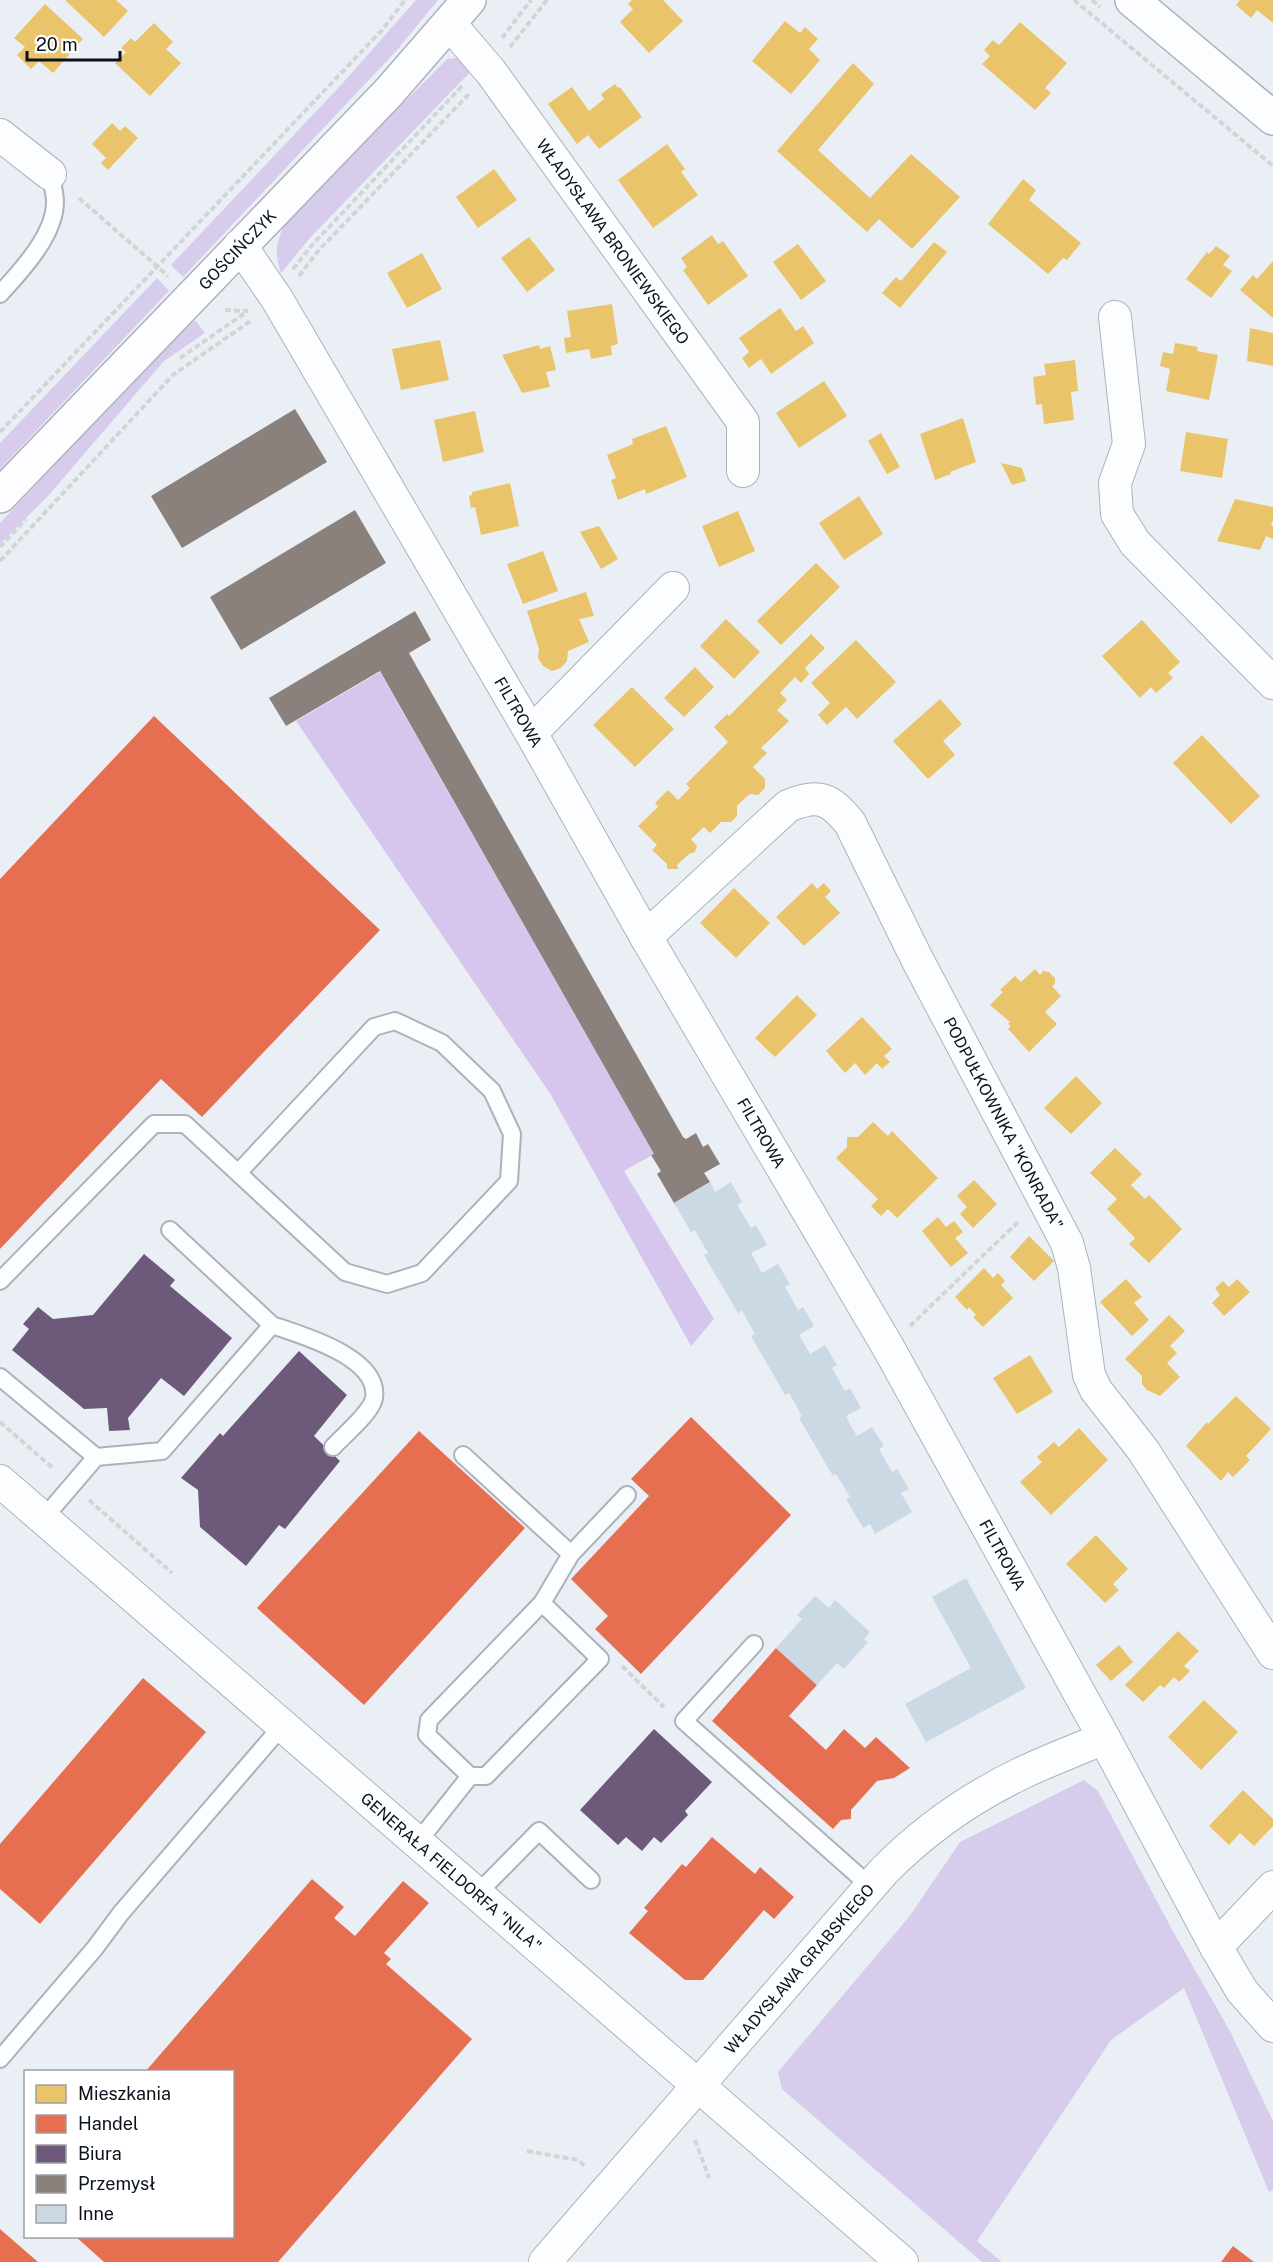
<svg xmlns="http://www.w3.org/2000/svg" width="1273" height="2262" font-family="'Public Sans',sans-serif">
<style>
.green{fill:#d7ccec}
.forest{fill:#d6c6ed}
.homes{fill:#e9c46a}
.shops{fill:#e76f51}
.offices{fill:#6d597a}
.industry{fill:#8a817c}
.building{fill:#cad9e3}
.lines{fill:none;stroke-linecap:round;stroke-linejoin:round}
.service-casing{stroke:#acb2ba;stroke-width:20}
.minor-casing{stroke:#acb2ba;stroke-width:34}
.tertiary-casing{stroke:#acb2ba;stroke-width:36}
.path{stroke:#d2d4d6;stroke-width:4;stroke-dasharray:6 3;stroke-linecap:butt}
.service{stroke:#fcfdfe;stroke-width:16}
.minor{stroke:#fcfdfe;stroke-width:32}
.tertiary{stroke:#fcfdfe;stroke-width:33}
.labels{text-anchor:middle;stroke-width:6;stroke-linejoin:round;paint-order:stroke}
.street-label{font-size:16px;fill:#0a121c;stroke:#fff}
</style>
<rect width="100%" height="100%" fill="#eaeff6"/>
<path class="green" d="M416 0H438L398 49 183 277 171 265 341 85Z
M462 57 472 70 310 238 281 273C274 253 276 239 287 221L447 59Z
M157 278 169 291 0 469V443Z
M195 320 205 333 164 361 48 496 0 544V523L165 348Z
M1084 1780 1098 1791 1175 1935 1230 2031 1273 2121V2190L1269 2192 1184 1988 1111 2040 977 2241 1002 2262H982L782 2089 778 2072 909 1917 960 1842Z"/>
<path class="forest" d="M380 672 654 1154 624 1171 714 1319 691 1346 551 1095 296 721Z"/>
<path class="homes" d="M65 0H116L128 11 104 37Z
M632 0H663L683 21 649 53 620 22 633 9 628 4Z
M1240 0H1273V23L1257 10 1251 18 1236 5Z
M45 4 83 39 53 73 39 61 31 69 17 55 25 47 14 38Z
M785 21 800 33 805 27 818 39 809 49 820 60 791 94 752 61Z
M1020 22 1067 63 1045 88 1051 93 1035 110 982 64 990 56 984 50 993 40 999 45Z
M154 23 173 42 166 49 181 63 150 96 115 63 126 52 121 48 131 38 135 42Z
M853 63 874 84 818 150 870 198 911 154 960 197 912 249 879 219 867 232 777 151Z
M615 84 618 88 620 87 642 117 599 149 588 135 577 144 548 104 572 87 589 111 604 99 601 94Z
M112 123 120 131 125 126 138 138 108 170 101 163 106 158 92 144Z
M667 144 685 169 681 172 698 195 653 228 618 180Z
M494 169 517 200 478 228 456 197Z
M1023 179 1036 190 1029 200 1081 243 1067 260 1063 258 1048 274 988 224Z
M712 235 718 244 723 241 748 276 708 305 683 270 687 267 681 258Z
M529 237 555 270 527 292 501 258Z
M934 242 947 252 900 308 882 293 896 277 901 281Z
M798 244 826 281 801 300 773 262Z
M1216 246 1230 256 1223 265 1232 271 1211 298 1186 279 1207 252 1209 254Z
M422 253 442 289 407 308 387 273Z
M1273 261V318L1240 290 1253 275 1257 279Z
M612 304 618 344 611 346 612 355 591 359 589 349 566 353 564 338 571 337 567 311Z
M780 308 796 331 803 326 814 343 771 374 761 359 749 368 742 358 749 352 739 338Z
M1250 328 1273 333V366L1247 361Z
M440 340 449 380 401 390 392 349Z
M1175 343 1198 347 1197 351 1218 355 1209 400 1166 391 1170 369 1160 366 1163 352 1173 354Z
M539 345 540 349 550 346 556 370 546 372 550 387 522 393 502 355Z
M1075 360 1078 391 1071 392 1074 420 1044 424 1042 404 1036 405 1033 377 1046 375 1044 364Z
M824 381 847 416 799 448 776 413Z
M475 411 484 452 443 462 434 420Z
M963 418 976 462 950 472 951 474 935 480 920 434Z
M666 426 687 477 646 494 645 489 618 500 611 480 616 478 607 455 633 444 632 439Z
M1186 432 1228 439 1222 478 1180 471Z
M881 433 900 467 887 474 868 441Z
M1001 463 1022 468 1026 481 1012 485Z
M510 483 519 526 481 535 475 507 471 508 469 496 472 495V492Z
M859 496 883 534 844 560 819 523Z
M1235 499 1273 507V520L1271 525 1273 526V539L1266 536 1260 550 1217 541Z
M738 511 755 551 719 567 702 526Z
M599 526 618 559 601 569 580 532Z
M543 551 558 591 523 604 507 564Z
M816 563 840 587 781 645 757 621Z
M586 592 594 616 579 619 589 642 568 651 567 661 561 668 552 671 543 666 538 658 539 649 527 611Z
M726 619 760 652 734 679 700 646Z
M1142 620 1180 662 1168 673 1173 678 1156 693 1151 687 1140 698 1102 656Z
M811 634 825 648 805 668 809 674 801 683 795 677 780 693 787 700 777 710 789 721 761 748 767 753 753 767 765 779V788L758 795 750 794 744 799 737 806V816L731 822H721L710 833 704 827 691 839 697 846 695 852 689 854 677 865 678 869H667V864L652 850 657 845 638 826 658 807 655 803 668 790 678 800 690 788 686 784 728 742 714 727 727 714 729 716Z
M856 640 896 682 857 719 846 707 827 725 818 715 830 703 811 683Z
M695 667 714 687 684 717 664 698Z
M632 687 674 729 635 767 593 725Z
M940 699 962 724 943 741 955 755 928 779 893 741Z
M1202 735 1260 796 1231 824 1173 763Z
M812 883 817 889 824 883 831 891 825 897 840 913 804 946 776 917Z
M734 888 770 923 736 958 700 923Z
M1035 969 1040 975 1043 971 1049 972 1055 978V984L1052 986 1061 996 1045 1012 1057 1024 1029 1052 1008 1029 1011 1026 1008 1024 1010 1022 990 1005 1003 992 1000 990 1015 976 1021 982Z
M797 995 817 1015 775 1057 755 1038Z
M862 1017 892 1049 884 1056 890 1062 882 1069 877 1063 865 1075 855 1063 845 1073 826 1051Z
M1076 1076 1102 1103 1071 1134 1044 1108Z
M873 1122 888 1136 892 1131 938 1178 897 1218 888 1209 881 1216 871 1206 878 1199 836 1158 847 1147V1137H858Z
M1115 1148 1142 1174 1131 1185 1145 1199 1149 1195 1182 1229 1149 1263 1129 1244 1135 1238 1107 1209 1117 1199 1090 1173Z
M974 1180 997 1204 973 1228 960 1214 967 1207 957 1196Z
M938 1217 946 1227 954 1221 963 1232 955 1238 968 1253 951 1267 922 1231Z
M1029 1236 1054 1261 1034 1281 1010 1257Z
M984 1268 993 1278 998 1273 1005 1281 1001 1285 1013 1298 983 1327 973 1317 976 1315 969 1307 967 1310 955 1297Z
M1126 1279 1142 1297 1134 1303 1149 1320 1132 1336 1100 1302Z
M1237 1279 1250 1292 1224 1316 1212 1303 1220 1295 1215 1288 1223 1281 1229 1287Z
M1169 1315 1185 1331 1170 1346 1177 1353 1167 1363 1180 1377 1160 1396 1147 1390 1142 1384V1376L1125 1359Z
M1030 1355 1053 1392 1017 1414 993 1378Z
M1236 1396 1271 1429 1246 1456 1250 1460 1233 1477 1228 1472 1221 1481 1186 1446 1207 1422 1208 1424Z
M1079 1428 1108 1460 1051 1515 1020 1482 1042 1462 1037 1457 1054 1442 1059 1447Z
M1096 1535 1128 1569 1113 1584 1119 1590 1105 1603 1066 1564Z
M1178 1631 1199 1651 1184 1666 1190 1671 1179 1682 1174 1677 1164 1688 1160 1685 1143 1702 1125 1685Z
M1119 1645 1133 1662 1111 1681 1096 1665Z
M1204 1700 1238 1732 1201 1770 1168 1737Z
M1243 1790 1273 1819V1826L1254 1846 1240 1833 1229 1845 1209 1826Z"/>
<path class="shops" d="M154 716 380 930 202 1117 161 1079 0 1249V879Z
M691 1417 791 1515 641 1674 595 1629 608 1616 571 1579 649 1496 631 1479Z
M419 1431 525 1528 364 1705 257 1608Z
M776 1648 817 1685 789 1716 826 1750 844 1729 865 1748 876 1737 910 1768 894 1778 877 1781 851 1810V1819L841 1820 833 1829 712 1721Z
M143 1678 206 1732 40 1924 0 1889V1844Z
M712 1837 755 1874 760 1867 794 1897 774 1919 764 1910 703 1980H685L629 1933 648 1911 644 1908 682 1864 686 1867Z
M312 1879 344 1907 334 1918 355 1936 403 1881 429 1903 384 1953 391 1959 386 1964 472 2039 278 2262H104L75 2236H232V2072H145Z
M0 2229 38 2262H0Z
M1233 2246 1254 2262H1221Z"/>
<path class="offices" d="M144 1254 175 1280 170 1286 232 1338 184 1396 161 1378 128 1418 130 1430 109 1431 107 1408 84 1409 12 1350 29 1329 23 1324 38 1307 53 1319 93 1315Z
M299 1351 347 1395 314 1436 340 1461 285 1529 279 1525 246 1566 200 1527 198 1490 181 1478 220 1433 223 1436Z
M654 1729 712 1782 685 1811 688 1815 661 1843 654 1837 642 1851 626 1837 618 1845 580 1810Z"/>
<path class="industry" d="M295 409 327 462 182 548 151 496Z
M355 510 386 563 241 650 210 597Z
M415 611 431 640 409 653 683 1137 686 1139 696 1133 703 1147 708 1144 720 1164 704 1173 710 1182 674 1203 657 1174 661 1171 651 1155 654 1154 380 671 286 726 269 698Z"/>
<path class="building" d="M710 1182 715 1192 731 1182 742 1202 737 1205 751 1228 756 1225 767 1245 751 1253 762 1273 778 1264 790 1284 785 1287 798 1310 803 1307 814 1326 799 1335 810 1354 825 1345 837 1365 832 1368 845 1391 850 1388 861 1408 846 1416 851 1426 857 1436 872 1427 884 1446 879 1449 892 1472 897 1469 909 1489 901 1493 912 1512 875 1534 870 1524 863 1528 846 1499 850 1497 836 1474 833 1476 799 1418 802 1416 789 1393 785 1395 751 1336 755 1334 742 1311 738 1313 704 1255 708 1253 701 1241 695 1230 691 1232 674 1203Z
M966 1578 1026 1688 926 1742 905 1704 971 1668 932 1597Z
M815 1596 829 1608 835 1600 870 1632 864 1639 868 1642 844 1669 837 1663 817 1685 776 1648 802 1619 797 1615Z"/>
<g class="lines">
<g class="service-casing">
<path id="service" d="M0 294C21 271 55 235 55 202 55 193 52 183 50 174
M0 1281 154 1124H185L345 1272 387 1284 422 1273 509 1181 512 1134 492 1091 442 1043 395 1021 374 1027 238 1173
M272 1325C301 1335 380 1357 374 1398 372 1412 343 1436 333 1447
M0 1377 96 1457
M463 1455 571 1554
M43 1519 96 1457 162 1451 272 1325 170 1230
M542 1603 600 1659 486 1776H470L427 1735 429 1720 542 1603 571 1554 627 1495
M754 1644 684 1721 870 1886
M417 1843 470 1776
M477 1894 539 1831 591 1880
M0 2059 95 1948 121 1913 282 1726"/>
</g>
<g class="minor-casing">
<g id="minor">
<path id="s1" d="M450 24 491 72 743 422V471"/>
<path d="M0 135 50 174"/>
<path id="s2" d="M240 245 277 299 531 733 646 937 888 1347 1103 1736 1216 1947 1242 1991 1273 2026"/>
<path d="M1115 317 1129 444 1115 483 1117 514 1135 543 1273 683"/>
<path d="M531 733 673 588"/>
<path id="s3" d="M646 937 788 806C818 794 829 797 850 823L917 959 1067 1243 1074 1268 1089 1375 1096 1390 1143 1450 1273 1653"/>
<path id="s4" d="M0 1481 902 2262"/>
<path d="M1216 1947 1273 1887"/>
<path id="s5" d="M545 2262 883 1872C923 1831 970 1798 1022 1773 1049 1760 1077 1750 1104 1738"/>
</g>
</g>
<g class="tertiary-casing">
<g id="tertiary">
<path d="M1132 0 1273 118"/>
<path id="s6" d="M0 496 389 92 469 0"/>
</g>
</g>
<path class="path" d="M1074 0 1273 166
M1092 0 1100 7
M502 38 531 0
M510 47 547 0
M79 198 168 276
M293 269 313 244 463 85
M299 276 319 250 470 93
M225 310 248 311
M180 358 248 311
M0 432 382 30 405 0
M0 547 26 519
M0 561 173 375 252 320
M910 1326 1019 1221
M0 1422 54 1469
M89 1500 172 1573
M622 1666 664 1707
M695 2140 709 2178
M527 2151 578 2160 586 2167"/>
<use href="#service" class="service"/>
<use href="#minor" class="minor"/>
<use href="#tertiary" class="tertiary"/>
</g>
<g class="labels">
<g class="street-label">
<text dy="6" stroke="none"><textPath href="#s1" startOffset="272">WŁADYSŁAWA BRONIEWSKIEGO</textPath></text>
<text dy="6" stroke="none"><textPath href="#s6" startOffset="342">GOŚCIŃCZYK</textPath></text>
<text dy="6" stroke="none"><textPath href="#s2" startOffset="544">FILTROWA</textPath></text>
<text dy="6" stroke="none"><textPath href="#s3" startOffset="602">PODPUŁKOWNIKA "KONRADA"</textPath></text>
<text dy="6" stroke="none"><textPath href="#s2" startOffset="1030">FILTROWA</textPath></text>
<text dy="6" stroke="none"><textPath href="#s2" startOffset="1516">FILTROWA</textPath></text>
<text dy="6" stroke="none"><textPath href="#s4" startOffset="597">GENERAŁA FIELDORFA "NILA"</textPath></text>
<text dy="6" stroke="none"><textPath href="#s5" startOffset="388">WŁADYSŁAWA GRABSKIEGO</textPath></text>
</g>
</g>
<rect x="24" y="2070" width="210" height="168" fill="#ffffff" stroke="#9da0a4" stroke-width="1.5"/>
<rect x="36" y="2085" width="30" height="18" fill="#e9c46a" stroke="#9da0a4" stroke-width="1.5"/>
<text x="78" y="2100" font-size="18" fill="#0a121c">Mieszkania</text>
<rect x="36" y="2115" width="30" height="18" fill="#e76f51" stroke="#9da0a4" stroke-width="1.5"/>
<text x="78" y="2130" font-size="18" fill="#0a121c">Handel</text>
<rect x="36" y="2145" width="30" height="18" fill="#6d597a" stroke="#9da0a4" stroke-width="1.5"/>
<text x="78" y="2160" font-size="18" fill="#0a121c">Biura</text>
<rect x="36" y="2175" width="30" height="18" fill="#8a817c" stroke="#9da0a4" stroke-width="1.5"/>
<text x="78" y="2190" font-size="18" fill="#0a121c">Przemysł</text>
<rect x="36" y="2205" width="30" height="18" fill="#cad9e3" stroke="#9da0a4" stroke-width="1.5"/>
<text x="78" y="2220" font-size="18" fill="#0a121c">Inne</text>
<path d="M27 51v9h93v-9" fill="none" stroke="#0a121c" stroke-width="3"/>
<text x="36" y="51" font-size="18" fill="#0a121c" stroke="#ffffff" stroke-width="4.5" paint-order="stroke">20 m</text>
</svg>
